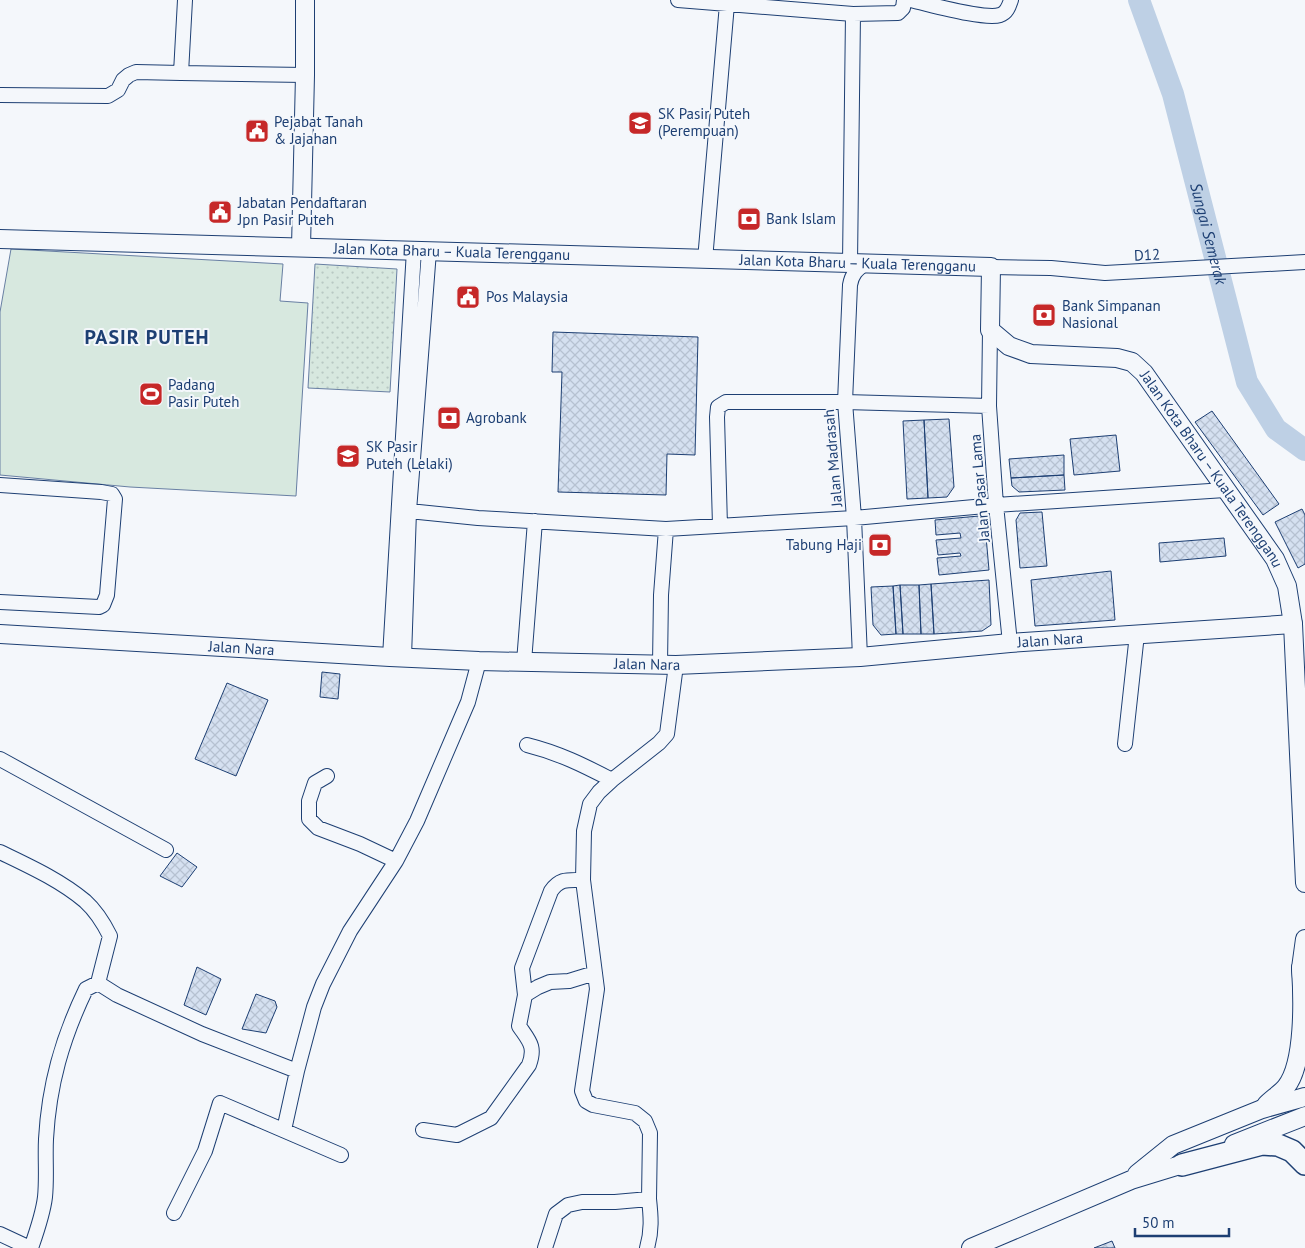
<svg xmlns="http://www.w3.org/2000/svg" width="1305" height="1248" font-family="'PT Sans',sans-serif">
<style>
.park{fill:url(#park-dots);stroke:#687fa3}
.pitch{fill:#d7e8df;stroke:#687fa3}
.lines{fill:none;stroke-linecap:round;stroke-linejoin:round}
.river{stroke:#bed0e5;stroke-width:22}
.building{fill:url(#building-cross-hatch);stroke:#1d3f73}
.minor-casing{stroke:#1d3f73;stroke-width:16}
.major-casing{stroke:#1d3f73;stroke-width:20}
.highway-casing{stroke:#1d3f73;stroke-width:24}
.minor{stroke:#f4f7fb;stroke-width:14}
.major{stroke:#f4f7fb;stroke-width:18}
.highway{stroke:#f4f7fb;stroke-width:21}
.labels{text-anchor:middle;stroke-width:4;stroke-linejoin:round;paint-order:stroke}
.poi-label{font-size:15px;fill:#1d3f73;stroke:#f4f7fb;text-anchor:start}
.street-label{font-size:15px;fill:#1d3f73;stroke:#f4f7fb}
.water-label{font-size:16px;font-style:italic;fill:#1d3f73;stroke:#f4f7fb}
.district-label{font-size:20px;font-weight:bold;letter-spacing:1px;fill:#1d3f73;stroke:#f4f7fb}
</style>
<defs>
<pattern id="park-dots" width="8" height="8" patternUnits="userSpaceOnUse" patternTransform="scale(1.25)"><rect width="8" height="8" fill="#d7e8df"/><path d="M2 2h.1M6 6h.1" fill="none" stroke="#b8c8c3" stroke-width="1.8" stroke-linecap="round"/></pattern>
<pattern id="building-cross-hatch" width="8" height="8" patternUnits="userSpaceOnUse" patternTransform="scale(1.25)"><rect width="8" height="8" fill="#d5e0f0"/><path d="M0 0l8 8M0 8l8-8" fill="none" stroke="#b6c1d1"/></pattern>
</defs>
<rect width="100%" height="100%" fill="#f4f7fb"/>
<path class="park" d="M315 264 397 269 390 392 308 388Z"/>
<path class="pitch" d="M11 249 283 264 280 301 308 303 296 496 130 487 0 475V312Z"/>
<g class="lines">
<path class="river" id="s1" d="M1139 0 1173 94 1247 382 1276 429 1305 450"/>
</g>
<path class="building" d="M553 332 698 337 695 455 667 454 666 495 558 492 562 372H552Z
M1212 411 1279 504 1263 515 1195 422Z
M949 419 954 487 947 497 928 498 924 420Z
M924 420 928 498 907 499 903 421Z
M1116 435 1120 471 1074 475 1070 439Z
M1064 455V475L1011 478 1009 459Z
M1064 475 1065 490 1019 492 1012 486 1011 478Z
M1302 509 1305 515V564L1298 568 1275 522Z
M1042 512 1047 566 1020 568 1016 520 1020 513Z
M979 516 985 525 989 570 939 575 937 558 961 556 960 553 938 555 936 540 961 538 960 533 936 535 935 520Z
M1224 538 1226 556 1160 562 1159 543Z
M1111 571 1115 620 1035 626 1031 580Z
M989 580 991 625 982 631 934 634 931 584Z
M931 584 934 634H921L919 585Z
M900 585H919L921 634H903Z
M900 585 903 634H896L893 586Z
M893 586 896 634 881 635 873 625 871 587Z
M322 672 340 674 338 699 320 697Z
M227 683 268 700 236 776 195 759Z
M177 853 197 867 182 887 160 876Z
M197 967 221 979 206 1015 184 1005Z
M256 994 275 1001 277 1007 266 1033 242 1029Z
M1112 1241 1115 1248H1094Z"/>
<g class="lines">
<g class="minor-casing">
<path id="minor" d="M185 0 181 73 305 75
M678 0 853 14 898 13 903 8 904 0
M910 0C929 4 984 20 1000 15 1007 13 1009 6 1011 0
M0 95 108 96 118 90 123 80 129 75 136 72 181 73
M705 260 727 4
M850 263 853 14
M991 267 1051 268 1105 273 1305 262
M990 330 989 406 996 505 1010 643
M0 485 101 492 112 494 115 499 107 595 103 605 99 607 0 602
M409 511 478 518 666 529 854 518 996 505 1225 490
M720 526 717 417 718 407 726 402H845L989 406
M390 657 414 250
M404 657 409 511 429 251
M860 657 854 518 845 402 850 285C852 274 856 270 866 263
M524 662 535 521
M660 664 661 595 666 529
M1125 744 1137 634
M527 745C559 753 583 765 612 780
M0 759 166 850
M327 776 315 783 309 801V819L318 828 360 844 396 861
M0 852C29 866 60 880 85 901 95 910 104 924 110 936L98 983 117 995 202 1034 297 1071 314 1007 323 984 350 931 396 861 417 821 468 702 479 661
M525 995 522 968 551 891C560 878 568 880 583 880
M284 1130 297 1071
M423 1130 457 1135 491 1118 529 1065C536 1046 529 1041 519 1026L525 995 538 987 550 982 569 981 595 973
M174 1213 205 1151 220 1103 341 1155
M0 1234 30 1248
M31 1248C37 1231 43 1214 45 1197 47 1178 45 1158 46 1139 49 1085 62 1039 86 989L98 983
M545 1248 556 1214 568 1205 582 1202H615L649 1199 650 1133 645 1121 635 1113 593 1105 586 1101 582 1091 597 989 583 880 584 831 590 804 599 792 612 780 659 743 667 734 676 665
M647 1248C652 1231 651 1217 649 1199"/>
</g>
<g class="major-casing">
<g id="major">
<path id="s2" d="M0 239 991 267 990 330 1009 346 1031 354 1117 358 1132 362 1144 373 1275 559 1287 586 1293 624 1305 883"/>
<path d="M301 247 305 75V0"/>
<path id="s3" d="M0 634 390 657 479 661 676 665 860 657 1010 643 1293 624"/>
<path d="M1302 978 1301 968 1305 939"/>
<path d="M1266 1105C1272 1099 1281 1093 1286 1087 1305 1063 1303 998 1301 968"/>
<path d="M1234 1144 1305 1116"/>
<path d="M1137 1174 1173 1145 1262 1109 1305 1097"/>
<path d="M971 1248 1131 1180 1193 1161"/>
</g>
</g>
<g class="highway-casing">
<path id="highway" d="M1182 1165 1262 1144 1278 1145 1292 1151 1305 1164"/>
</g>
<use href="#minor" class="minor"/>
<use href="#major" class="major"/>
<use href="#highway" class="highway"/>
</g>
<defs>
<g id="school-square" transform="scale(1.25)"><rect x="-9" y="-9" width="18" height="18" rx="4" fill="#c62828" stroke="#f4f7fb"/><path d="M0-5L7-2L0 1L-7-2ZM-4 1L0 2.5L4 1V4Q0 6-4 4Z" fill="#fff"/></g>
<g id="civic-square" transform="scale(1.25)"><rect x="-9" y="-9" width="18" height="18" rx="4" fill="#c62828" stroke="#f4f7fb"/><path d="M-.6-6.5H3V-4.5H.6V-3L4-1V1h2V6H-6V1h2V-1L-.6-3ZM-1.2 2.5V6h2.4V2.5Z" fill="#fff"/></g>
<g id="bank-square" transform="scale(1.25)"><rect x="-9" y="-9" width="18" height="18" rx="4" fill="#c62828" stroke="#f4f7fb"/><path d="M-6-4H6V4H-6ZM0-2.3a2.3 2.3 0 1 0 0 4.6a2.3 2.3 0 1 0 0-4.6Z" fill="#fff"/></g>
<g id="stadium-square" transform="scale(1.25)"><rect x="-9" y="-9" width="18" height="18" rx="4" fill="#c62828" stroke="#f4f7fb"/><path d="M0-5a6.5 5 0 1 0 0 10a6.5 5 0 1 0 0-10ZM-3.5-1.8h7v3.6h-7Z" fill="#fff"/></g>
</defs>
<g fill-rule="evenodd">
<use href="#school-square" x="640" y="123"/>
<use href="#civic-square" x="257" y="131"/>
<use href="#civic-square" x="220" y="212"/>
<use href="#bank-square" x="749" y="219"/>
<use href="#civic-square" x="468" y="297"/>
<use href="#bank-square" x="1044" y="315"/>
<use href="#stadium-square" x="151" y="394"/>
<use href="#bank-square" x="449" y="418"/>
<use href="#school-square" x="348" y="456"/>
<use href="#bank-square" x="880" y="545"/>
</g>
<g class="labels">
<g class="poi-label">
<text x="658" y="119">SK Pasir Puteh<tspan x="658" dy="17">(Perempuan)</tspan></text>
<text x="274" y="127">Pejabat Tanah<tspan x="274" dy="17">&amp; Jajahan</tspan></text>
<text x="238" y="208">Jabatan Pendaftaran<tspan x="238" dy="17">Jpn Pasir Puteh</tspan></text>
<text x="766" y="224">Bank Islam</text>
<text x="486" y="302">Pos Malaysia</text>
<text x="1062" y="311">Bank Simpanan<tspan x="1062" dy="17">Nasional</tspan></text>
<text x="168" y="390">Padang<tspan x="168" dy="17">Pasir Puteh</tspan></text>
<text x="466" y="423">Agrobank</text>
<text x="366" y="452">SK Pasir<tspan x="366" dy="17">Puteh (Lelaki)</tspan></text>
<text x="862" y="550" text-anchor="end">Tabung Haji</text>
</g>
<g class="street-label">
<text dy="5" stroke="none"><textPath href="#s2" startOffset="452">Jalan Kota Bharu – Kuala Terengganu</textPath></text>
<text transform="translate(1147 255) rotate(-3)" y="5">D12</text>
<text dy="5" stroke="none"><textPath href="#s2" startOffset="858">Jalan Kota Bharu – Kuala Terengganu</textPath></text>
<text transform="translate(833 458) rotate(-95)" y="5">Jalan Madrasah</text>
<text dy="5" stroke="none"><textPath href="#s2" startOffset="1338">Jalan Kota Bharu – Kuala Terengganu</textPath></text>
<text transform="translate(980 488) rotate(-95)" y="5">Jalan Pasar Lama</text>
<text dy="5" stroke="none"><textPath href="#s3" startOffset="1052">Jalan Nara</textPath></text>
<text dy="5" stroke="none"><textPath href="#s3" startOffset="242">Jalan Nara</textPath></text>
<text dy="5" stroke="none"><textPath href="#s3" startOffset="648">Jalan Nara</textPath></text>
</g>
<g class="water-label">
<text dy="6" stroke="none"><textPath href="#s1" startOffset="244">Sungai Semerak</textPath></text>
</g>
<g class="district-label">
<text x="147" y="344">PASIR PUTEH</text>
</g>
</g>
<path d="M1135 1228v8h94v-8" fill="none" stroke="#1d3f73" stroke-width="2.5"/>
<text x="1142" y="1228" font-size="15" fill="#1d3f73" stroke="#f4f7fb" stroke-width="4" paint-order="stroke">50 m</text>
</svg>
